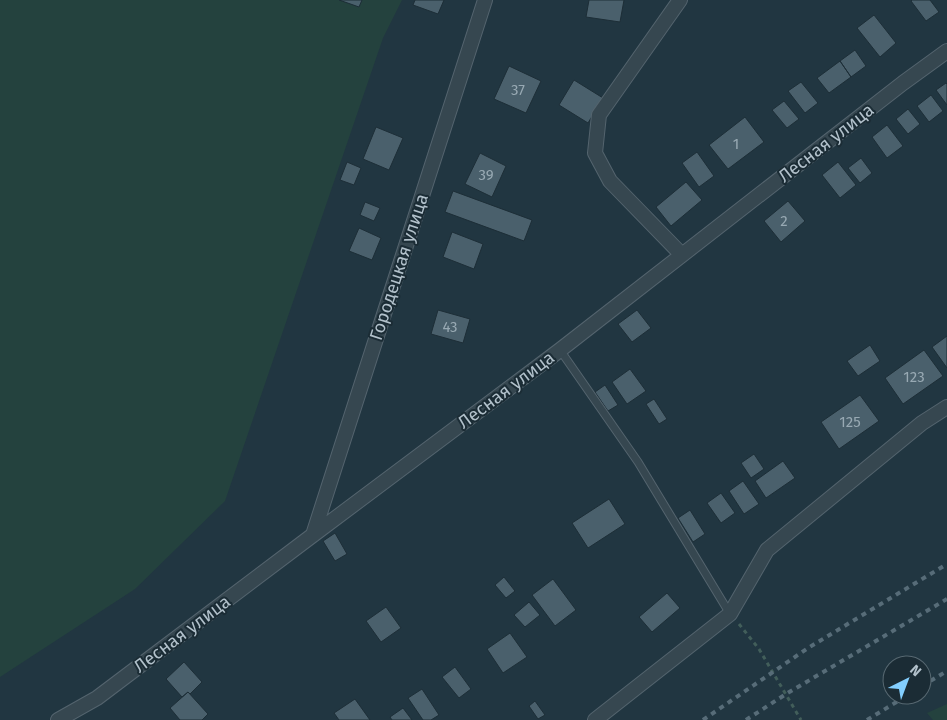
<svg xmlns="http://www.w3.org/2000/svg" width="947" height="720" font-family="'Fira Sans',sans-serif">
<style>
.green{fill:#24423e}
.building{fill:#4a606c;stroke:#1d2e37}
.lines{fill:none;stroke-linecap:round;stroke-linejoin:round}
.lane-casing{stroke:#54646e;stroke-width:9}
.street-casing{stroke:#54646e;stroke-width:16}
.path{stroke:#425e5a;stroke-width:3;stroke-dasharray:4 4;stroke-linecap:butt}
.lane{stroke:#364750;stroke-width:7}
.street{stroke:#364750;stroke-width:14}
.rail{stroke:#576c78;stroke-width:4;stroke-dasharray:5 5;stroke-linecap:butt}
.labels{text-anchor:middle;stroke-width:4;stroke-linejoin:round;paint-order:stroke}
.number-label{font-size:15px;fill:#98a9b3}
.street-label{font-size:18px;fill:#b2c1cb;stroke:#1b2c35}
</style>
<rect width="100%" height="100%" fill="#213641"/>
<path class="green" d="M0 0H402L383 38 225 501 135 589 0 677Z
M947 704V720H933L927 713Z"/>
<path class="building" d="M339 0H362L359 7Z
M415 0H444L438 14 413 5Z
M589 0H624L620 22 586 17Z
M912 0H930L939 12 926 21 911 1Z
M874 15 896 43 880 57 857 28Z
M855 50 866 66 851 77 840 61Z
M840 61 851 77 829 93 817 78Z
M509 66 541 81 526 113 494 99Z
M574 80 603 98 588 123 559 105Z
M801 82 818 103 805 113 788 91Z
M946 83 947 84V105L936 90Z
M931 95 943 111 929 122 917 106Z
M784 101 799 119 787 128 772 110Z
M908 109 920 124 908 134 896 119Z
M745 117 764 142 728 169 709 145Z
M887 125 903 146 887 158 872 137Z
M376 127 403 138 389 170 363 159Z
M697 152 714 176 699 187 682 163Z
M480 153 506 166 492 197 465 184Z
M861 158 872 173 860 183 848 168Z
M347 162 361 168 354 185 340 180Z
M838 162 856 185 840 198 822 175Z
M686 182 702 200 671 226 656 207Z
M453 191 532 220 524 241 445 212Z
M788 201 805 221 781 242 764 221Z
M365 202 380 208 374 221 360 215Z
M359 228 381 238 372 260 349 251Z
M452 232 483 244 474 269 443 257Z
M438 310 470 319 463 343 431 334Z
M637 310 651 328 632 342 618 324Z
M947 336V368L932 347Z
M870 345 880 361 858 376 847 361Z
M924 350 943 376 903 404 885 378Z
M630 369 646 391 627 404 612 382Z
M605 385 618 405 608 411 595 392Z
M860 395 879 421 839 449 821 422Z
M654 399 667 419 659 424 646 404Z
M754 454 764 469 751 478 741 463Z
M783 461 795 478 766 498 755 481Z
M743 481 759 504 744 514 729 491Z
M721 493 735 513 721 523 707 503Z
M609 499 625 524 588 548 572 523Z
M690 510 705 534 693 542 678 518Z
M335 533 347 554 335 561 323 541Z
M504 577 515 591 506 598 495 585Z
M553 579 576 610 555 626 532 595Z
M667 593 680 608 652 632 639 617Z
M529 602 540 615 525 627 514 615Z
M386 607 401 628 381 642 366 621Z
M510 633 527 657 503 673 487 649Z
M184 662 202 682 190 694 188 692 182 697 166 679Z
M455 667 471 689 459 698 442 677Z
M422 689 439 715 431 720H423L408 698Z
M188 692 208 714 202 720H180L170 708Z
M355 699 370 720H339L334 713Z
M535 701 545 715 538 719 529 706Z
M403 708 412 720H392L390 717Z"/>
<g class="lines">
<g class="lane-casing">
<path id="lane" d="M560 350 638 462 730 614"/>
</g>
<g class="street-casing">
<path id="street" d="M680 0 599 115 595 153 610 181 682 255
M313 535 485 0
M58 720 97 698 313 535 560 350 903 83 947 51
M595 720 730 614 767 550 922 423 947 407"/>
</g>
<path class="path" d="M739 624 759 649 801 720"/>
<use href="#lane" class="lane"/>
<use href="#street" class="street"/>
<path class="rail" d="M922 686 947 671
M703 720 808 648 947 564
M746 720 786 694 947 599
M867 720 908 695"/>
</g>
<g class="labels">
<g class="number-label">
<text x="518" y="95">37</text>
<text x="736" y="149">1</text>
<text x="486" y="180">39</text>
<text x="784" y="226">2</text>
<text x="450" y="332">43</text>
<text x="914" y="382">123</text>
<text x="850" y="427">125</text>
</g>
<g class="street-label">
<text transform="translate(826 143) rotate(-38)" y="6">Лесная улица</text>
<text transform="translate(399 267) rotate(-72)" y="6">Городецкая улица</text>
<text transform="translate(506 390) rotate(-37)" y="6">Лесная улица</text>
<text transform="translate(182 634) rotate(-37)" y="6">Лесная улица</text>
</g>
</g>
<g transform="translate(907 680) rotate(42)"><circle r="24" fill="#1b2c35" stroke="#576871"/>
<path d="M0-4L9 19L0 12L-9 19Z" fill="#83cfff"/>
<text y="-8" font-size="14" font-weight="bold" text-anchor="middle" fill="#b2c1cb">N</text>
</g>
</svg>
